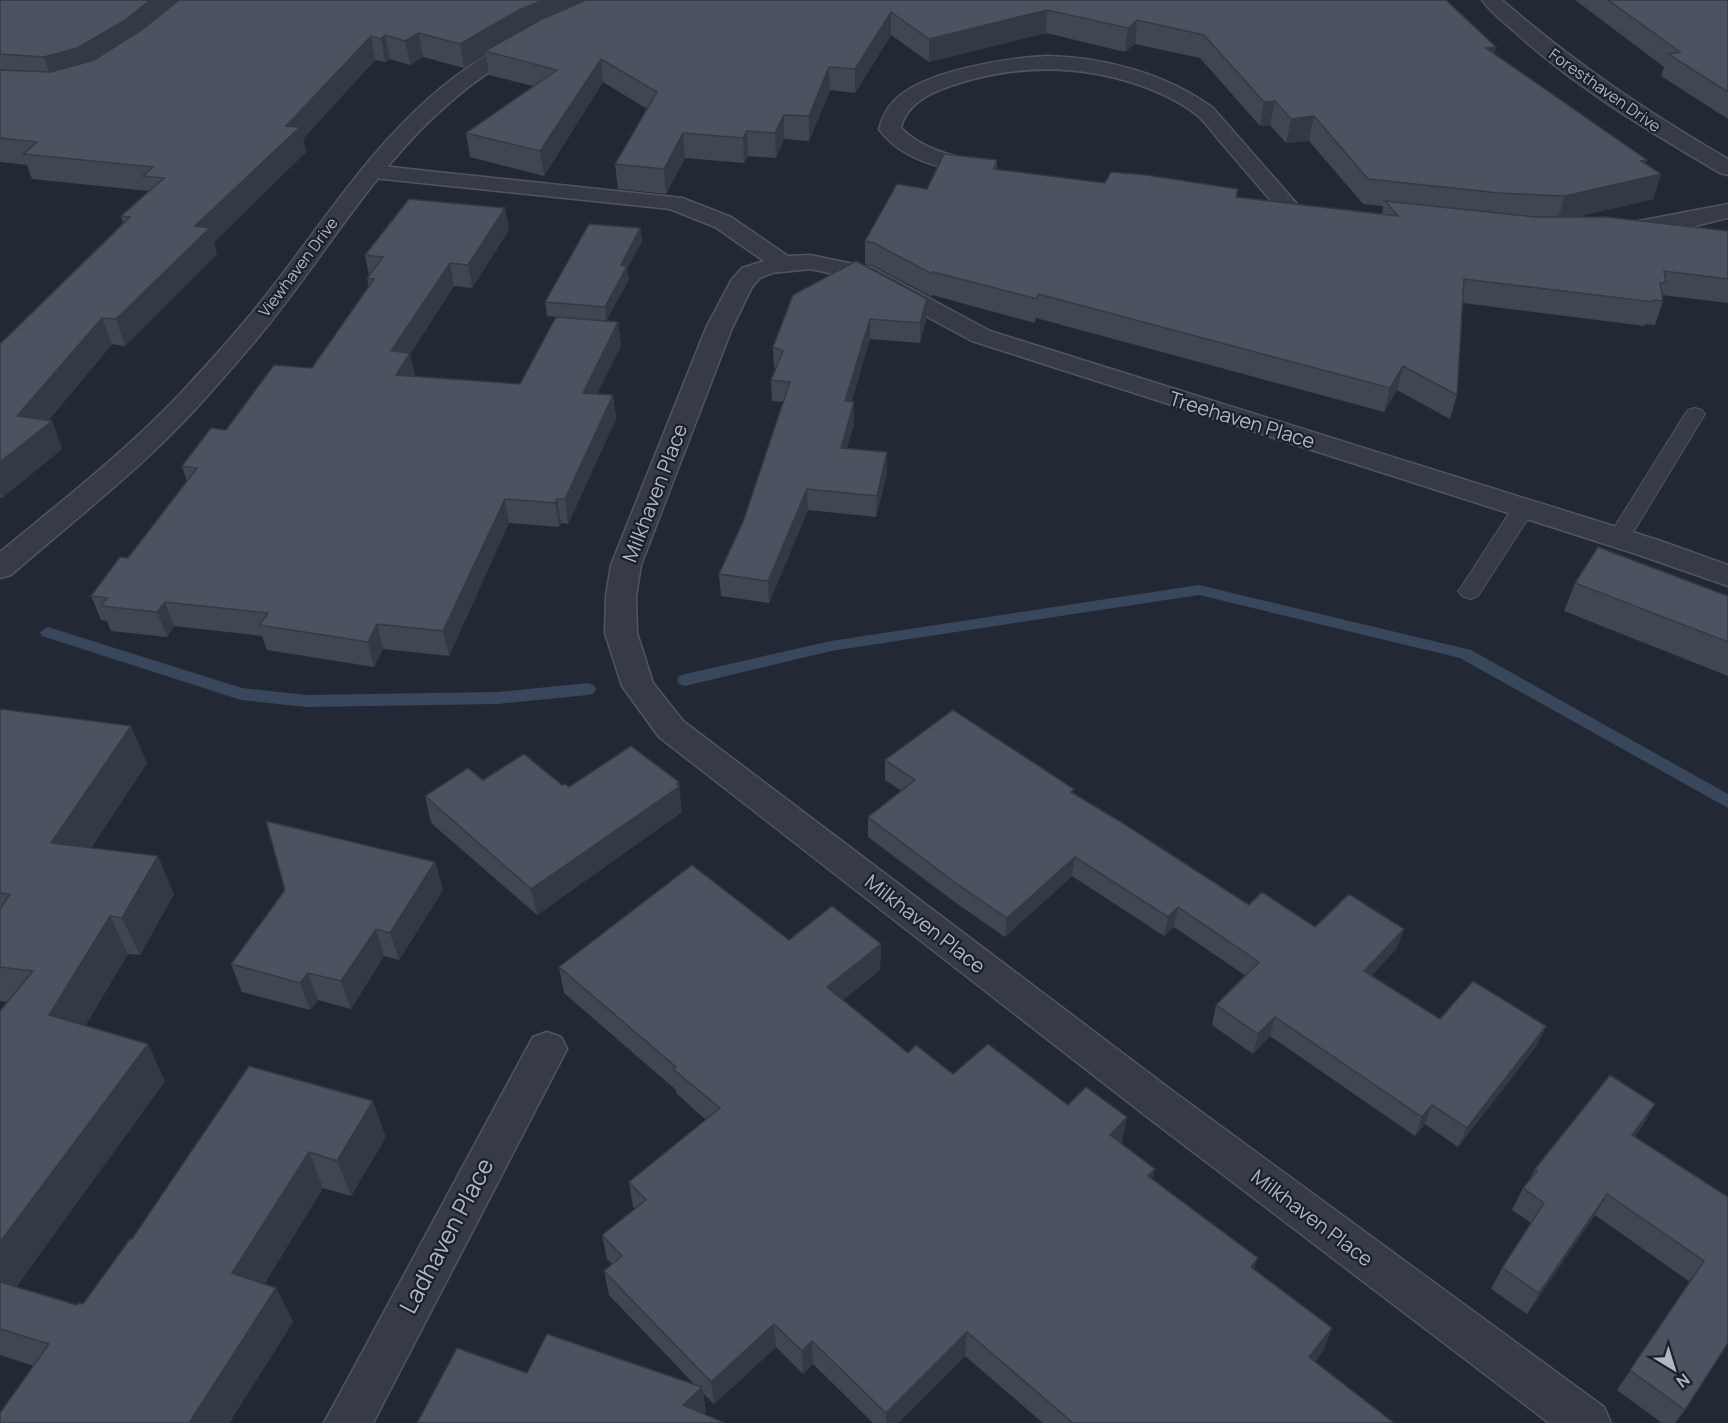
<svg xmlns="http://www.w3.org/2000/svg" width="1728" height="1423" font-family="Manrope,sans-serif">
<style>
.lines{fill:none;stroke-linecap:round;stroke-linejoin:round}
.stream{fill:#39475c;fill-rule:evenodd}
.service-casing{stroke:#505660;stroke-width:2}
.minor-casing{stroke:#505660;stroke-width:3}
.tertiary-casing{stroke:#505660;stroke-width:3}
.service{fill:#363b46;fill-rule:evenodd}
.minor{fill:#363b46;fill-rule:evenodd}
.tertiary{fill:#363b46;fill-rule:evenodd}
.wall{fill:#404753}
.shaded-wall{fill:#343a43}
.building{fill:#4b5360;stroke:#343a43;stroke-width:1.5}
.labels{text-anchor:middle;stroke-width:4.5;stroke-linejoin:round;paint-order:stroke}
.far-street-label{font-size:16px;fill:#b0b6c2;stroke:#1b212a}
.street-label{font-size:20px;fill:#b0b6c2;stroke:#1b212a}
.near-street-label{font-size:24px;fill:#b0b6c2;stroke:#1b212a}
</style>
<rect width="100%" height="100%" fill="#222935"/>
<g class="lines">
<path class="stream" d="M1199 585 1471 650 1728 794V808L1460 658 1199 595 831 651 685 686 679 684 677 680 679 676 685 674 831 641Z
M48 627 242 688 307 695 497 692 588 683 594 685 596 689 594 693 588 695 497 704 307 707 241 700 42 636 40 632Z"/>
<g class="service-casing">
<path id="service" d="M1695 408 1702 410 1705 414 1629 539 1626 544 1618 546 1610 544 1607 539 1685 414 1688 410Z
M1523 502 1531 504 1534 509 1478 596 1470 599 1462 596 1458 591 1462 586 1515 504Z"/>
</g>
<g class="minor-casing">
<path id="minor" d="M1047 56C1104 57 1167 74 1213 108L1297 204 1294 209 1286 211 1278 209C1260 188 1242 167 1225 147 1216 137 1208 125 1198 116 1182 102 1161 93 1142 86 1082 65 1024 64 963 82 939 89 907 100 901 128 927 153 959 157 992 165L995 170 992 175 984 177C947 169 902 162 879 129 882 118 886 109 894 101 922 71 1007 58 1047 56Z
M372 165 682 198 731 217 788 256 810 255 873 268 990 331 1658 540 1728 565V586L1636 554 972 341 857 279 810 269 772 273 760 278 752 287 732 328 641 565 636 596 637 633 653 683 683 721 1174 1092 1604 1407 1611 1423H1549L1146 1116 659 737 622 686 605 633 606 596 611 565 706 328 732 279 742 268 764 261 715 227 670 209 364 177 361 172 364 167Z
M1728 204V218C1700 224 1644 242 1618 235L1614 230 1618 225Z
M547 1032 561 1037 567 1049 373 1423H324L533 1037Z"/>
</g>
<g class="tertiary-casing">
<path id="tertiary" d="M1482 0H1502C1574 63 1646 111 1728 159V175L1720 173C1649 131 1576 88 1515 32 1504 22 1490 12 1482 0Z
M527 35 534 37 537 41 534 45C506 61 479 77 455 98 372 167 320 266 250 347 220 382 189 418 155 450 109 494 59 533 11 575L0 578V552C62 501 125 452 180 394 209 363 238 331 264 298 332 212 393 109 491 53 502 47 514 38 527 35Z"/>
</g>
<use href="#service" class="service"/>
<use href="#minor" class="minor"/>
<use href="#tertiary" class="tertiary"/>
</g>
<path class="wall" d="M0 0H1446L1496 47 1494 54 1646 164 1661 174 1653 199 1576 217 1728 231V303L1662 295 1663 301 1655 325 1645 324V326L1463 303 1457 395 1450 419 1397 390 1384 412 1036 318 1035 323 932 295V297L874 266 865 264V241L927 189 997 160V169L1105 183 1238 189 1237 197 1382 214 1383 206 1363 204 1309 141 1286 143 1270 125 1260 126 1200 58 1135 44 1125 52 1046 33 929 62 891 35 855 93 830 90 809 141 784 139 776 158 748 156 744 163 685 158 666 194 618 189 615 164 647 109 603 82 544 176 470 157 466 133 533 86 489 75 486 55 464 68 423 57 410 65 390 59 385 62 375 60 303 139 306 152 214 242 217 254 125 346 112 344 48 421H52L62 449 2 498 0 497V344L123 223 121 216 148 192V191L32 179 27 165 0 162Z
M1575 0H1728V119L1661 76 1664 67Z
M505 208 509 230 472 288 454 286 410 354 415 377 520 384 618 322 621 346 597 394 613 395 616 419 568 524 561 523 559 527 509 523 449 656 383 649 374 667 267 650 262 636 174 626 167 637 111 631 107 621 101 620 91 596 128 558 187 481 182 466 226 430 312 368 369 287 367 278 369 275 365 255Z
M640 228 642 241 627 269 629 279 606 321 547 316 545 302Z
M793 295 926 319 920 343 870 339 851 402 854 423 847 448 887 452V473L876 517 808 510 769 603 721 596 719 574 743 522 783 402 772 401 771 380 776 368 774 367 773 347Z
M1575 583 1728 596V676L1564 611Z
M0 709 147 763 91 848 174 894 140 955 128 954 85 1026 165 1081 16 1287 77 1305 83 1304 132 1239 249 1066 386 1137 351 1196 323 1188 264 1284 276 1288 293 1322 229 1423H0L34 1366 0 1355V1011L8 1002 0 1001Z
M885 760 1074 794 1249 905 1315 927 1397 948 1372 975 1440 1019 1546 1026 1537 1045 1458 1147 1425 1124 1415 1136 1270 1036 1253 1054 1212 1025 1216 1005 1246 976 1174 927 1164 936 1072 876 1005 937 956 903 868 837V817L902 791 885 780Z
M483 780 562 785 682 812 537 915 431 823 425 796Z
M435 862 443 890 399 960 384 956 351 1009 318 1000 310 1010 242 992 231 964Z
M789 940 881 944 880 970 843 1000 908 1053 953 1074 1068 1105 1122 1142 1121 1143 1155 1169 1152 1179 1254 1269 1332 1328 1323 1351 1315 1362 1394 1423H1043L965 1356 898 1423H873L813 1364 803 1374 776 1347 714 1404 703 1393 706 1412 704 1414 527 1373 695 1385 609 1295 604 1271 612 1264 607 1259 602 1235 635 1209 633 1207 629 1182 706 1120 677 1094 676 1090 564 993 559 967Z
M1655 1104 1643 1125 1634 1137 1728 1197 1685 1410 1675 1423H1662L1617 1390 1690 1282 1595 1215 1527 1314 1491 1289 1502 1268 1531 1223 1512 1210 1523 1188 1529 1180 1535 1169Z"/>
<path class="shaded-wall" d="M150 0H184L131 44 52 80 44 57Z
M543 0H597L485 51 486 55 464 68 460 44 519 10Z
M1047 10 1046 33 929 62V39Z
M891 12V35L855 93V69Z
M1137 20 1135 44 1125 52 1128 28Z
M419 33 423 57 410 65 405 41Z
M385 35 390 59 385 62 381 39Z
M371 36 375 60 303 139 306 152 214 242 217 254 125 346 116 319 195 226 286 126Z
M1496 47 1489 71 1486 48Z
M601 59 603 82 544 176 540 151Z
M829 67 830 90 809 141V116Z
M1275 101 1270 125 1260 126 1264 102Z
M784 115V139L776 158 775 133Z
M1314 116 1309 141 1286 143 1291 119Z
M747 131 748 156 744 163 743 138Z
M683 133 685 158 666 194 664 169Z
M1647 160 1641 178 1661 174 1653 199 1557 222 1565 196 1641 161Z
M505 208 509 230 472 288 468 265Z
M640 228 642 241 627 269 629 279 606 321 605 307 621 265Z
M450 263 454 286 410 354 415 377 396 375 391 351Z
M927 299 926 319 920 343V323Z
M102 318 112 344 38 432 52 421 62 449 2 498 0 492V462L17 416Z
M870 319V339L846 422 845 401Z
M618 322 621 346 586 416 583 393Z
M1403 366 1397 390 1384 412 1390 388Z
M613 395 616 419 568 524 565 499Z
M854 402V423L841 468V448Z
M887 452V473L876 517 877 496Z
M807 489 808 510 769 603 768 581Z
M505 499 509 523 449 656 443 631Z
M557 499 561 523 559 527 555 503Z
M165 602 174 626 167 637 157 612Z
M377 624 383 649 374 667 368 642Z
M131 726 147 763 70 880 51 843Z
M679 782 682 812 537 915 531 889Z
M158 856 174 894 140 955 122 918Z
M1075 857 1072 876 1005 937 1007 918Z
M435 862 443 890 399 960 390 933Z
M1178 907 1174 927 1164 936 1168 917Z
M110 916 128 954 69 1052 49 1015Z
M376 929 384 956 351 1009 341 981Z
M1404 929 1397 948 1358 990 1364 971Z
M881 944 880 970 828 1012 827 987Z
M308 973 318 1000 310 1010 300 983Z
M1275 1017 1270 1036 1253 1054 1258 1034Z
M1546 1026 1537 1045 1458 1147 1467 1128Z
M148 1044 165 1081 0 1309V1242Z
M373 1101 386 1137 351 1196 337 1161Z
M1655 1104 1643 1125 1620 1157 1632 1135Z
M1432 1105 1425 1124 1415 1136 1422 1117Z
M1127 1117 1122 1142 1105 1160 1110 1135Z
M309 1152 323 1188 250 1308 232 1273Z
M1155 1169 1149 1193 1148 1176Z
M1607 1194 1595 1215 1527 1314 1539 1293Z
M1258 1258 1250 1282 1251 1267Z
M276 1288 293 1322 229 1423H189Z
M774 1324 776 1347 714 1404 711 1382Z
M1332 1328 1323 1351 1300 1380 1309 1357Z
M967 1332 965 1356 898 1423H886V1413Z
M812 1341 813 1364 803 1374 802 1351Z
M702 1387 706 1412 694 1423 683 1405Z"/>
<path class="building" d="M0 0H150L124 21 77 48 44 57 0 54Z
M179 0H543L519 10 460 44 419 33 405 41 385 35 381 39 371 36 286 126 300 127 195 226 210 228 116 319 102 318 17 416 52 421 0 462V344L130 217 121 216 164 178 143 176 153 167 23 154 37 142 0 138V70L51 72 94 60 143 29Z
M586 0H1446L1496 47 1486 48 1647 160 1641 161 1661 174 1565 196 1499 193 1368 179 1314 116 1291 119 1275 101 1264 102 1204 35 1137 20 1128 28 1047 10 929 39 891 12 855 69 829 67 809 116 784 115 775 133 747 131 743 138 683 133 664 169 615 164 657 92 601 59 540 151 466 133 557 70 485 51 540 20Z
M1608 0H1728V92L1668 54 1680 52Z
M944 154 997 160 994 169 1105 183 1111 172 1146 175 1238 189 1236 197 1398 216 1385 201 1536 217H1607L1728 231V279L1664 271 1666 283H1660L1663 301 1653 300V302L1464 279 1457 395 1403 366 1390 388 1038 294 1037 299 933 272 932 274 874 243 865 241 897 184 927 189Z
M409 199 505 208 468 265 450 263 391 351 410 353 396 375 520 384 556 317 618 322 583 393 613 395 565 499H557L555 503 505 499 443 631 377 624 368 642 259 625 268 613 165 602 157 612 101 606 107 598 91 596 120 557 128 558 197 468 182 466 211 428 226 430 274 365 312 368 374 279 367 278 383 257 365 255Z
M589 224 640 228 621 265 627 266 605 307 545 302Z
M856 261 927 299 920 323 870 319 845 401 854 402 841 448 887 452 877 496 807 489 768 581 719 574 743 522 790 382 771 380 783 351 773 347 793 295Z
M1598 547 1728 596V642L1575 583Z
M0 709 131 726 51 843 158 856 122 918 110 916 49 1015 148 1044 0 1242V1011L33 971 0 967V909L10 894 0 893Z
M953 710 1074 789 1071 792 1121 822 1249 905 1262 892 1315 927 1349 894 1404 929 1364 971 1440 1019 1473 981 1546 1026 1467 1128 1432 1105 1422 1117 1275 1017 1258 1034 1216 1005 1259 962 1178 907 1168 917 1075 857 1007 918 957 884 868 817 915 780 885 760Z
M631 746 679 782 677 784 680 786 531 889 425 796 468 768 483 780 524 754 562 785 565 784 569 787Z
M266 821 435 862 390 933 376 929 341 981 308 973 300 983 231 964 285 890Z
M692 865 789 940 832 906 881 944 827 987 908 1053 916 1045 953 1074 988 1044 1068 1105 1086 1087 1127 1117 1110 1135 1155 1169 1148 1176 1258 1258 1251 1267 1332 1328 1309 1357 1394 1423H1073L967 1332 886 1413 812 1341 802 1351 774 1324 711 1382 604 1271 622 1256 602 1235 646 1200 629 1182 720 1108 673 1069 676 1067 559 967Z
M249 1066 373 1101 337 1161 309 1152 232 1273 276 1288 189 1423H0V1413L49 1344 0 1329V1282L77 1305 78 1303 83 1304 130 1239H132Z
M1610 1075 1655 1104 1632 1135 1728 1197V1343L1685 1410 1630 1370 1704 1261 1607 1194 1539 1293 1502 1268 1544 1203 1523 1188 1537 1171 1535 1169Z
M547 1334 702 1387 683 1405 725 1423H417L457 1348 527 1373Z"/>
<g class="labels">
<g class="far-street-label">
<text transform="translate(1605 90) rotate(35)" y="6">Foresthaven Drive</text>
<text transform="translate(298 267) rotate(-53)" y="6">Viewhaven Drive</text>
</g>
<g class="street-label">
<text transform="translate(1242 420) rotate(17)" y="7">Treehaven Place</text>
<text transform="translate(655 493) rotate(-69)" y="7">Milkhaven Place</text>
<text transform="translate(925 924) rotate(38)" y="7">Milkhaven Place</text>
<text transform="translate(1312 1218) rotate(37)" y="7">Milkhaven Place</text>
</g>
<g class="near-street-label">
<text transform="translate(447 1236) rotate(-62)" y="8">Ladhaven Place</text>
</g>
</g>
<g transform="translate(1674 1369) rotate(142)" stroke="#1b212a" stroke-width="4.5" paint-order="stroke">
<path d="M0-4.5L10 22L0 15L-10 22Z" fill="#b0b6c2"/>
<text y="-9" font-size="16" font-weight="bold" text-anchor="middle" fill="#b0b6c2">N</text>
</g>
</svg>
